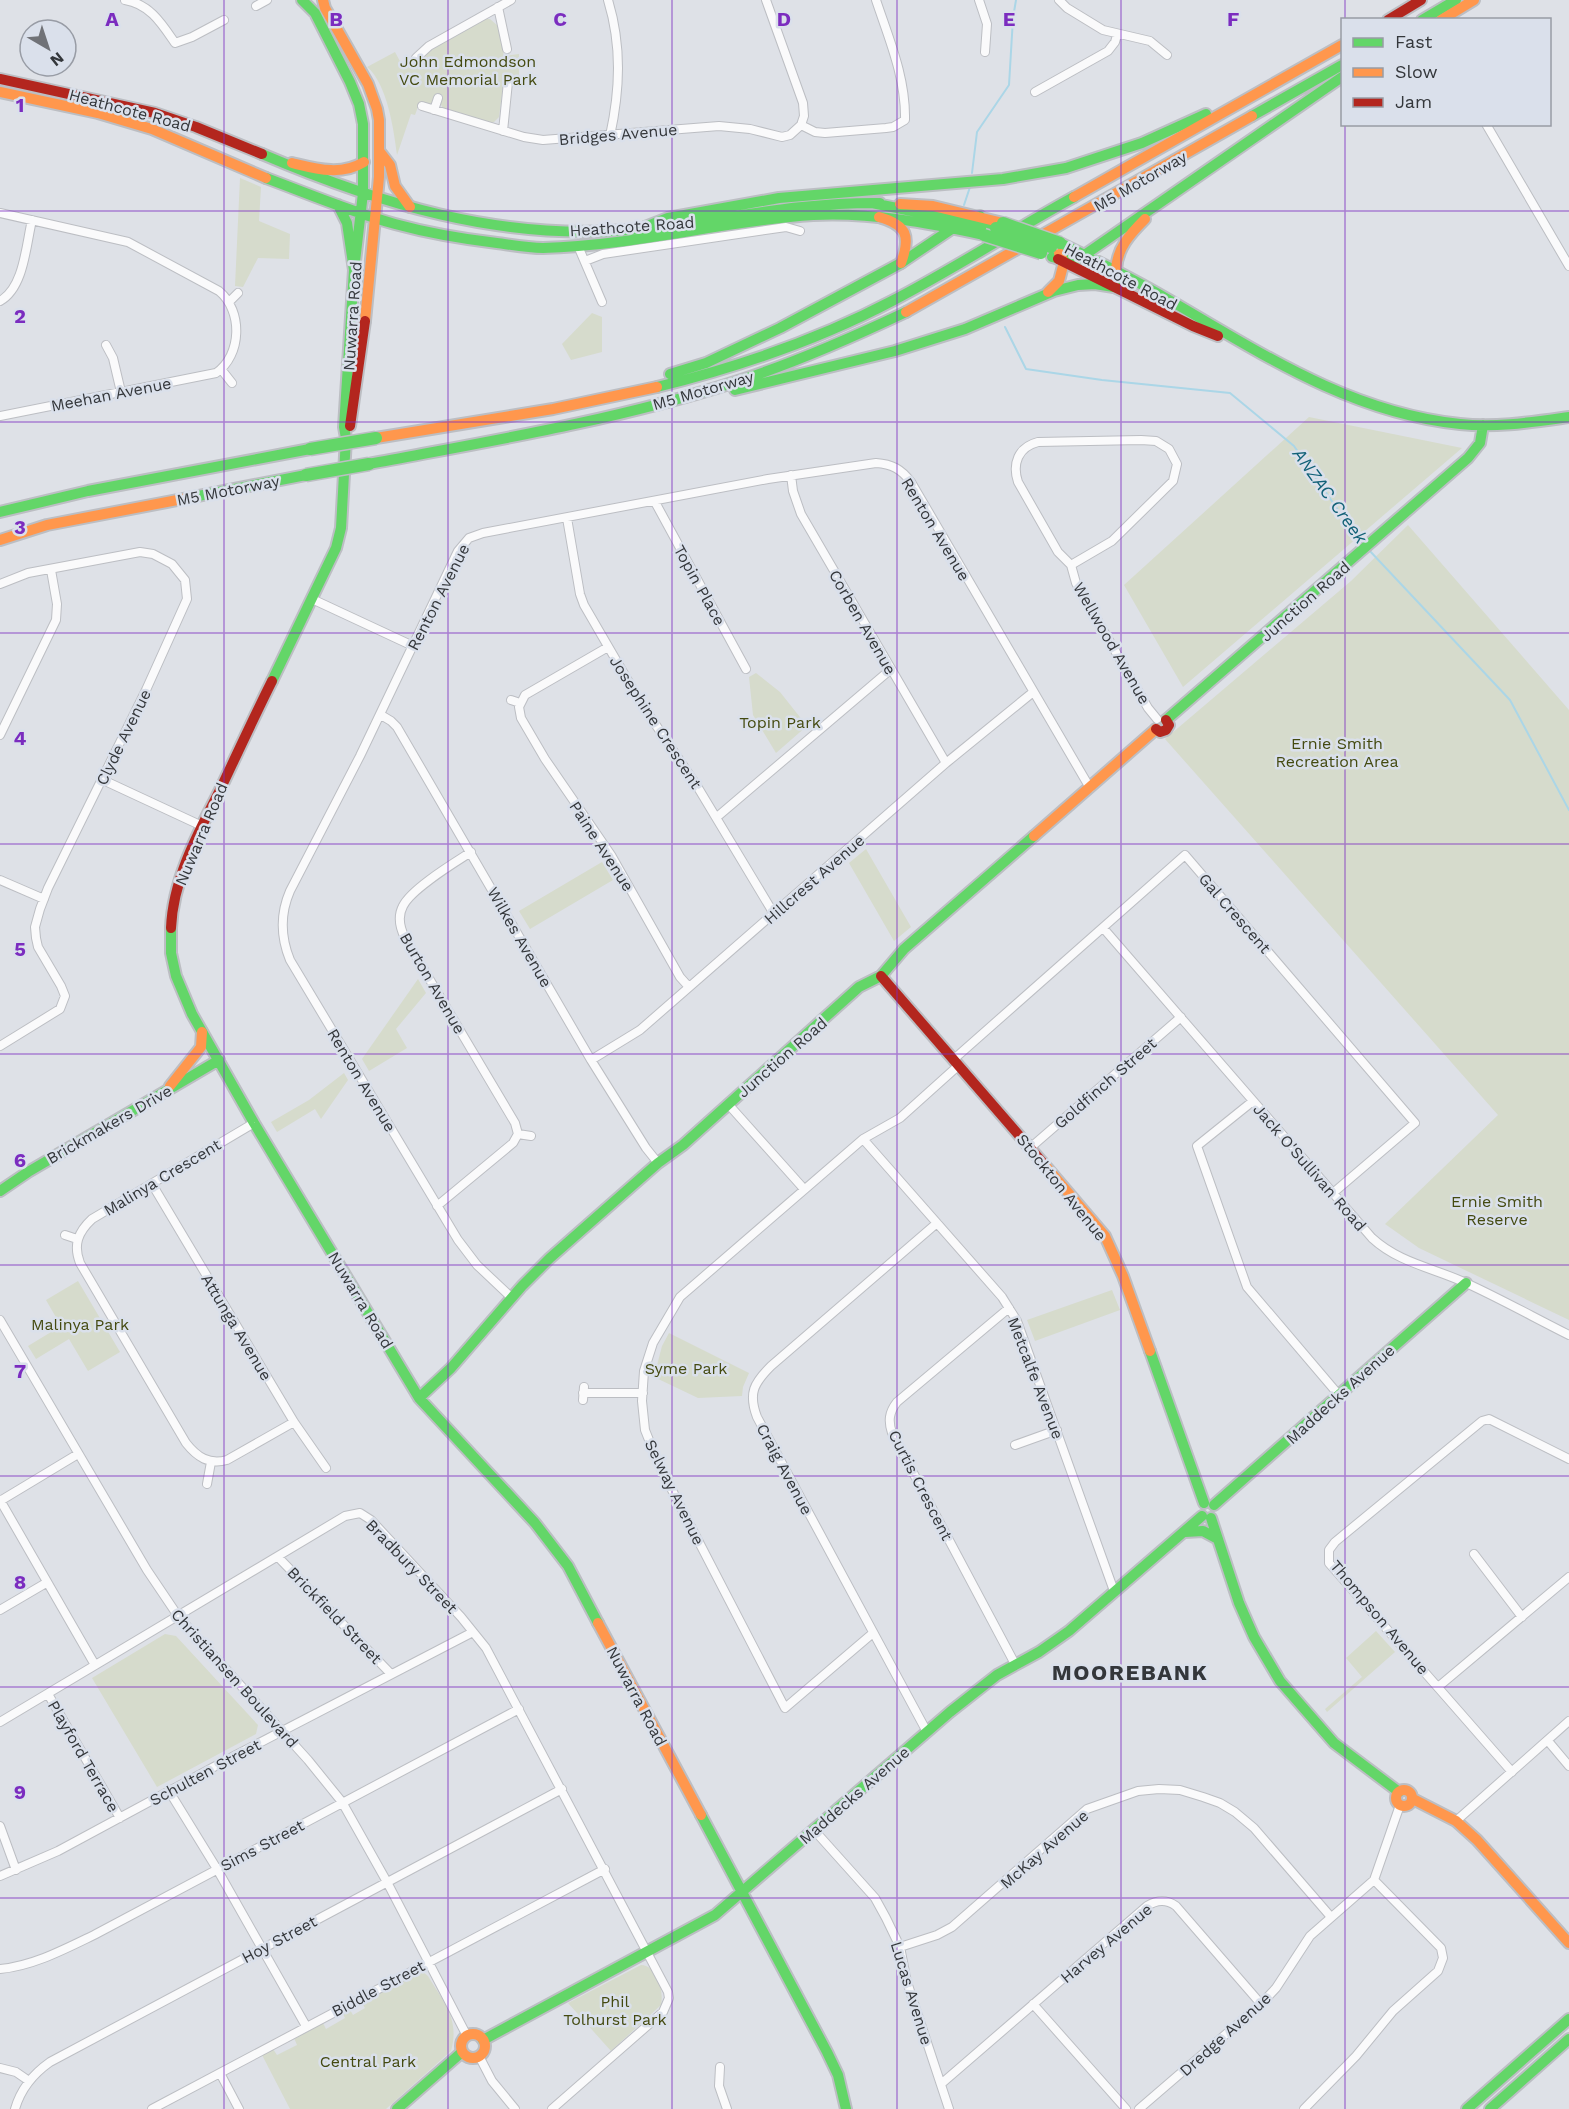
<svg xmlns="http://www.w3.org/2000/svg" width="1569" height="2109" font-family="'Work Sans',sans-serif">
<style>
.green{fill:#d6dbcc}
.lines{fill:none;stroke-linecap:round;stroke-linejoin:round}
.stream{stroke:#abd6e7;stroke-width:2}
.street-casing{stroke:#bcbec3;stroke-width:10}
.fast-casing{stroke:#bcbec3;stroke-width:14}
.slow-casing{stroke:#bcbec3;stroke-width:14}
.jam-casing{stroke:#bcbec3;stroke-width:14}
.street{stroke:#fafafb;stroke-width:8}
.fast{stroke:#63d668;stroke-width:10}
.slow{stroke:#ff974d;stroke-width:10}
.jam{stroke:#b3261e;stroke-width:10}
.fast-bridge-casing{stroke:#bcbec3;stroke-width:15;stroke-linecap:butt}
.fast-bridge{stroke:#63d668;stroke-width:12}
.grid{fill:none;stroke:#7b2cbf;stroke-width:1.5;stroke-opacity:0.55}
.labels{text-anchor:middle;stroke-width:5;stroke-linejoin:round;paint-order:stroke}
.park-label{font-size:16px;fill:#444a10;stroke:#dae0eb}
.street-label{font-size:16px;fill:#34373b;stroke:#dae0eb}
.water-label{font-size:18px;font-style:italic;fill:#116177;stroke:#dae0eb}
.district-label{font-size:22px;font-weight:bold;letter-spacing:1.5px;fill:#34373b;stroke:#dae0eb}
.grid-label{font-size:20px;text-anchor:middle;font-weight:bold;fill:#7b2cbf;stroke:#dae0eb;stroke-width:5;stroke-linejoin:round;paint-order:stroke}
</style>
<rect width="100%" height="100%" fill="#dee1e7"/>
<path class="green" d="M483 19H490L498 26 504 56 519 54V79L504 78 499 117 494 122 488 124 444 110 440 103 443 96 437 93 432 103 425 105 419 104 415 115 411 114 397 155C394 130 387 83 367 67L395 52 402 65 414 63 420 68 425 65 423 59 426 53Z
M240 178 261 187 259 221 290 234 289 259 258 258 243 287 235 286Z
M592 313 602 317V352L571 360 562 344Z
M1309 417 1462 448 1183 687 1124 585Z
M1408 525 1569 710V1320L1419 1248 1385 1224 1498 1115 1165 739 1351 581Z
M756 673 780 692 807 726 776 753 753 715 749 677Z
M866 849 911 927 894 941 849 863Z
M602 862 613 880 530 929 519 911Z
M418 979 426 993 396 1029 407 1048 369 1071 362 1059Z
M344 1073 348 1080 321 1119 315 1109 277 1132 271 1122 309 1100Z
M78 1281 120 1352 88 1371 69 1339 36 1359 28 1346 61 1326 46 1300Z
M1112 1290 1120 1310 1035 1341 1027 1320Z
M669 1333 749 1373 743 1387 742 1396 698 1398 654 1377 662 1346Z
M1376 1631 1395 1652 1327 1712 1325 1709 1362 1677 1346 1658Z
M165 1634 176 1636 258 1725 256 1734 157 1787 92 1678Z
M641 1965C658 1966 664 1991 661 2005L611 2051 568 2003Z
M416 1972H423L428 1976C444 2003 460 2019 451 2051L386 2109H290L262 2055 273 2049 277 2055 297 2045 294 2038 323 2023 326 2029 345 2018 342 2012 349 2008 353 2015 365 2008 361 2002Z"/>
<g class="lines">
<path class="stream" d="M972 173 977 132 1009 85 1013 18 1016 0
M964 205 970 187
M1005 327 1026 369 1102 380 1230 393 1294 446 1338 510 1365 544
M1368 549 1510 700 1569 810"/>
<g class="street-casing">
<path id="street" d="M125 0C150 4 162 24 175 43L192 37 224 20
M608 0C622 46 620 90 610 136
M766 0 803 103 804 116 801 125
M979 0 987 24 985 52
M1059 0 1067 8 1103 30 1150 41 1167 55
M256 6 267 0
M498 7 507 49
M416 58 429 46 511 0
M1035 92 1108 51 1115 42 1117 35
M422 106 524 137 543 140 719 126 750 129 782 137 790 135 801 125
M434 110 438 98
M1486 124 1569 266
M801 125 815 132 825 133 886 128 893 127 905 120C906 78 889 39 876 0
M503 131 508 82
M0 213 128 242 219 291C243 311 242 355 216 373L0 416
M578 246 602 302
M585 261 603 254 786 227 800 231
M0 301C24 288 26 245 32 220
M230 301 238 293
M106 345 113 358 121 392
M221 369 232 383
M791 475 793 491 801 514 946 763
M655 502 746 669
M567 518 580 594 584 605 641 703 697 786 774 914
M1071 565 1112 541 1173 481 1177 464 1169 449 1156 441 1141 440 1038 442C1018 447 1012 464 1018 482L1058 552 1071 565 1076 583 1148 708 1157 719
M0 584 28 573 140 552 153 554 172 564 185 580 187 599 146 690 48 888 40 909 35 927 36 938 38 947 61 986 65 996 60 1009 0 1046
M312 599 413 646
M608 647 525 695 519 707 521 718 545 759 611 855 680 977 689 987
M511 700 520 703
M381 715 391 721 397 727 591 1060 646 1148 658 1163
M0 735 56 620 57 604 51 570
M103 780 202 826
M717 817 890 670
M0 880 44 899
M1104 929 1372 1238C1399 1263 1434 1268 1466 1283 1501 1299 1535 1318 1569 1335
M954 1059 1185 855 1415 1123 1333 1193
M591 1060 640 1030 946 763 1032 693
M1253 1101 1197 1146 1247 1287 1338 1394
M728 1104 804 1189
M254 1123 92 1219C78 1232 73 1245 80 1263L186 1443C197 1457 209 1465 227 1460L294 1422
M518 1134 531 1136
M863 1139 1002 1297 1017 1321 1114 1591
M1030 1148 1181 1017
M152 1184 294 1422 326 1468
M437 1206 513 1143 518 1134 515 1123 405 938C400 928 397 917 403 906 411 889 454 863 471 852
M65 1235 77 1239
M512 1298 477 1265 458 1240 290 960C281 938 280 914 290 891L360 756 458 551 469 538 483 533 768 479 876 463C892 464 901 469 911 482L1090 788
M1009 1308 897 1402C889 1412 888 1421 892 1433L1015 1664
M0 1320 147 1570 178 1616 308 1760 342 1802 387 1882 467 2036
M583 1393H643
M583 1400 584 1387
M1015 1445 1057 1430
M207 1484 211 1462
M0 1500 95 1665
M0 1501 78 1454
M1474 1554 1522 1617
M278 1557 391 1674
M0 1610 46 1583
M873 1633 785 1708 659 1465 645 1430 642 1401 644 1371 653 1343 680 1297 863 1139 900 1118 959 1065
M1438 1687 1569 1577
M48 1694 120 1818
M0 1722 345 1516 360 1513 371 1520 461 1617 486 1648 668 1992 669 1998 663 2012 552 2109
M927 1732 757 1417C748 1393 754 1383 771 1366L937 1223
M1548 1741 1569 1766
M1512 1772 1329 1563V1550L1335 1542 1482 1421 1489 1419 1569 1459
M169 1791 217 1869 306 2026
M1456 1821 1569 1721
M0 1826 16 1870
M814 1830 875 1898 886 1918 900 1947 907 1982 949 2109
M0 1876 58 1851 236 1755 473 1632
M900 1947 937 1935 952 1927 1087 1809 1138 1791 1159 1789 1180 1790 1203 1797 1220 1803 1235 1812 1254 1828 1331 1917
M0 1969C33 1966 65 1949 94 1935L519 1709
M1033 2004 1126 2109
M479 2056 492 2081 515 2109
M720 2067 719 2086 727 2109
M0 2068 16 2072 29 2081
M220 2073 239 2109
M941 2084 1147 1906C1157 1900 1166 1899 1176 1906L1261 2004
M15 2109C21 2088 33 2074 50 2062L562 1789
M152 2109 605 1869
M1139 2109 1261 2004 1276 1988 1310 1936 1374 1880 1400 1805
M1304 2109 1356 2056 1393 2011 1438 1971 1443 1958 1441 1948 1374 1880"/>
</g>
<g class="fast-casing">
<path id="fast" d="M1422 20 1456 0
M1252 116 1342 65
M262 154C379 204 499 240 627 230 712 222 795 202 880 203
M266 178C309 194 351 212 395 224 428 233 463 239 497 243 512 245 528 248 543 248 634 246 722 221 813 215 871 212 928 223 984 235
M872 203 996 228
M338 205 347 223 354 270
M645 227 668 218 779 198 1003 179 1066 168 1142 143 1206 114
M1060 243C1093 259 1125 275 1157 293 1255 349 1345 412 1460 424 1496 428 1533 422 1569 417
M1052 257 1064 260 1080 258 1342 77
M670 374 706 363 780 328 901 263 965 220 980 216
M657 387C738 367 818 340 892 301 954 269 1012 231 1074 197
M735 390 895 351 965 329 1054 291 1078 285 1095 284 1120 288
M369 464C490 441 612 421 729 384 790 365 849 339 906 312
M193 497 306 475
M0 512 88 491 310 449
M272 681 336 548 341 528 346 438 344 427 354 270 363 193V124L359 104 350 82 315 13 302 0
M1166 720 1468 458 1480 443 1483 425
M171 928V953L176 976 192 1014 254 1123 419 1398 535 1523 568 1566 598 1623
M0 1191 28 1172 219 1060
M1150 1351 1204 1503
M419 1398 451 1368 522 1286 550 1258 658 1163 683 1145 859 987 881 976 904 949 1034 836
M1214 1505 1466 1283
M1211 1518 1239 1603 1254 1637 1280 1681 1334 1743 1399 1792
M1185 1532 1203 1531 1218 1539
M701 1815 827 2052 838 2075 846 2109
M483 2040 715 1915 950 1712 997 1675 1039 1652 1069 1631 1202 1516
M397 2109 462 2052
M1467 2109 1569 2019
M1490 2109 1569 2039"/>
</g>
<g class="slow-casing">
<path id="slow" d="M323 0 325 8 368 84 377 109 379 120V177L365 321
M1441 20 1474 0
M0 92 98 113 152 129 266 178
M380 152 390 165 395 186 410 207
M292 163C317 169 341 176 364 162
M1074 197 1342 45
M900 204 933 206 1003 223
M879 217C907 225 911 236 901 263
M1116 270C1117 248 1130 234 1145 219
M1048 292 1059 281 1064 262 1059 253
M906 312 1252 116
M376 438 553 409 657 387
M0 540 47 525 193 497
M1034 836 1156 729
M170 1086 201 1047 202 1032
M1043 1163 1105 1236 1123 1276 1150 1351
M598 1623 701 1815
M1396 1798a8 8 0 1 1 16 0a8 8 0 1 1-16 0Z
M1413 1799 1456 1821 1477 1840 1569 1943
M461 2046a12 12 0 1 1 24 0a12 12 0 1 1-24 0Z"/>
</g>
<g class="jam-casing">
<path id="jam" d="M1388 20 1421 0
M0 79 155 113 196 127 262 154
M1058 259 1193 326 1218 336
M350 426 365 321
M1156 729 1160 732 1166 730 1169 725 1166 720
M171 928C173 879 198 833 220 790 237 754 254 717 272 681
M881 976 1043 1163"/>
</g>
<use href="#street" class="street"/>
<use href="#fast" class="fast"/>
<use href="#slow" class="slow"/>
<use href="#jam" class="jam"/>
<g class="fast-bridge-casing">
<path id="fast-bridge" d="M1003 223 1060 243
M996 228 1051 247
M984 235 1041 253
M310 449 376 438
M306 475 369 464"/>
</g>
<use href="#fast-bridge" class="fast-bridge"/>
</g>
<path class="grid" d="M224 0V2109M448 0V2109M672 0V2109M897 0V2109M1121 0V2109M1345 0V20M1345 124V2109M0 211H1569M0 422H1569M0 633H1569M0 844H1569M0 1054H1569M0 1265H1569M0 1476H1569M0 1687H1569M0 1898H1569"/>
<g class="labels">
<g class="park-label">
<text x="468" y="67">John Edmondson<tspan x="468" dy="18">VC Memorial Park</tspan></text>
<text x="780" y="728">Topin Park</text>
<text x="1337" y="749">Ernie Smith<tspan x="1337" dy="18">Recreation Area</tspan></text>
<text x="1497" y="1207">Ernie Smith<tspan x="1497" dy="18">Reserve</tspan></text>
<text x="80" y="1330">Malinya Park</text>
<text x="686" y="1374">Syme Park</text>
<text x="615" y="2007">Phil<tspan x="615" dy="18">Tolhurst Park</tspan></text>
<text x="368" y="2067">Central Park</text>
</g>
<g class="street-label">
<text transform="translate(130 110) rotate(15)" y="6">Heathcote Road</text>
<text transform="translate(618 134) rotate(-5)" y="6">Bridges Avenue</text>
<text transform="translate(1140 181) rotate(-30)" y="6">M5 Motorway</text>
<text transform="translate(632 226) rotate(-4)" y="6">Heathcote Road</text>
<text transform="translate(1121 276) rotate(28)" y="6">Heathcote Road</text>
<text transform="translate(352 316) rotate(-86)" y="6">Nuwarra Road</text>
<text transform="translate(703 390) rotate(-16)" y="6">M5 Motorway</text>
<text transform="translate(111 394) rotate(-11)" y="6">Meehan Avenue</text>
<text transform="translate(228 490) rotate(-11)" y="6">M5 Motorway</text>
<text transform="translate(936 529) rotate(59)" y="6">Renton Avenue</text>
<text transform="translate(700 585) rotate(61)" y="6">Topin Place</text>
<text transform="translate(438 597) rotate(-63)" y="6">Renton Avenue</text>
<text transform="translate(1305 601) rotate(-41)" y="6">Junction Road</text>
<text transform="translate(863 622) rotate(60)" y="6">Corben Avenue</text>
<text transform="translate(1112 643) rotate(60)" y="6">Wellwood Avenue</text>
<text transform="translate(656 722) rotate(57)" y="6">Josephine Crescent</text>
<text transform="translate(123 737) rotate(-64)" y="6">Clyde Avenue</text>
<text transform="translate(201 834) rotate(-67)" y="6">Nuwarra Road</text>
<text transform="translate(602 846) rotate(57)" y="6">Paine Avenue</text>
<text transform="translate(814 879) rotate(-41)" y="6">Hillcrest Avenue</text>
<text transform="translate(1235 913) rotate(49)" y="6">Gal Crescent</text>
<text transform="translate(520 937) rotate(60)" y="6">Wilkes Avenue</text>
<text transform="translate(433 983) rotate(60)" y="6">Burton Avenue</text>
<text transform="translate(782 1057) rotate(-41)" y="6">Junction Road</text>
<text transform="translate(362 1080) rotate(59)" y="6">Renton Avenue</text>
<text transform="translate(1105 1083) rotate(-41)" y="6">Goldfinch Street</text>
<text transform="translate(109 1124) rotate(-30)" y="6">Brickmakers Drive</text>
<text transform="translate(1310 1167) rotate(49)" y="6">Jack O'Sullivan Road</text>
<text transform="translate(162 1177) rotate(-31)" y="6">Malinya Crescent</text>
<text transform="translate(1062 1187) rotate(51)" y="6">Stockton Avenue</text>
<text transform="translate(361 1300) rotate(59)" y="6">Nuwarra Road</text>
<text transform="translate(237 1327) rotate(59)" y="6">Attunga Avenue</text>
<text transform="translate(1036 1378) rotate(69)" y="6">Metcalfe Avenue</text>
<text transform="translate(1340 1394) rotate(-42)" y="6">Maddecks Avenue</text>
<text transform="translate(785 1469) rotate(62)" y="6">Craig Avenue</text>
<text transform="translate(921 1485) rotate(63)" y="6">Curtis Crescent</text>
<text transform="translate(675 1492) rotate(64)" y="6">Selway Avenue</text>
<text transform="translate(412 1566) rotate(46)" y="6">Bradbury Street</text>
<text transform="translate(335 1615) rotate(46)" y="6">Brickfield Street</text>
<text transform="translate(1380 1617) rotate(50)" y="6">Thompson Avenue</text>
<text transform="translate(235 1678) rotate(48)" y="6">Christiansen Boulevard</text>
<text transform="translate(637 1696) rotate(62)" y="6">Nuwarra Road</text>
<text transform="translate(84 1756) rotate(60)" y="6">Playford Terrace</text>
<text transform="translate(205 1772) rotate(-28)" y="6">Schulten Street</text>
<text transform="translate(854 1795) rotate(-41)" y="6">Maddecks Avenue</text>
<text transform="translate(262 1845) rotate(-28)" y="6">Sims Street</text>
<text transform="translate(1044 1849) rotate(-41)" y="6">McKay Avenue</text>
<text transform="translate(279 1939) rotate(-28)" y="6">Hoy Street</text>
<text transform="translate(1106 1943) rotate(-40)" y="6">Harvey Avenue</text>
<text transform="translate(378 1988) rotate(-28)" y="6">Biddle Street</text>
<text transform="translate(912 1993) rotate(73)" y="6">Lucas Avenue</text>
<text transform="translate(1225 2034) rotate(-42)" y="6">Dredge Avenue</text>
</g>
<g class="water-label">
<text transform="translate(1330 496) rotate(54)" y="6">ANZAC Creek</text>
</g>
<g class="district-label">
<text x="1130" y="1680">MOOREBANK</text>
</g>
</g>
<g class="grid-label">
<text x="112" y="26">A</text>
<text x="336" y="26">B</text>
<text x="560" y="26">C</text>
<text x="784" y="26">D</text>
<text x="1009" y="26">E</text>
<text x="1233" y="26">F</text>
<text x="20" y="112">1</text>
<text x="20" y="323">2</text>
<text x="20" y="534">3</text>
<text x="20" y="745">4</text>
<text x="20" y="956">5</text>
<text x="20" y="1167">6</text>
<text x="20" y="1378">7</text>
<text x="20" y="1589">8</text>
<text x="20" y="1799">9</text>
</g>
<rect x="1341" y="18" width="210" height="108" fill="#dae0eb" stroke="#989ca5" stroke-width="1.5"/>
<rect x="1353" y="38" width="30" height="9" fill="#63d668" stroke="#989ca5" stroke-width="1.5"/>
<text x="1395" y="48" font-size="18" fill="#34373b">Fast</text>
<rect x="1353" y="68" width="30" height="9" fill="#ff974d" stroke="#989ca5" stroke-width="1.5"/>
<text x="1395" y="78" font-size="18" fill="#34373b">Slow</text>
<rect x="1353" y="98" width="30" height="9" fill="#b3261e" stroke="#989ca5" stroke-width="1.5"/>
<text x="1395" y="108" font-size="18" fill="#34373b">Jam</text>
<g transform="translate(48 48) rotate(141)"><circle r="28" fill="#dae0eb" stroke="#989ca5" stroke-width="1.5"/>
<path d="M0-4.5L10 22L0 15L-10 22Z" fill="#707277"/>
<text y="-9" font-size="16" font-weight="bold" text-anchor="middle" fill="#34373b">N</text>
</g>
</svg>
